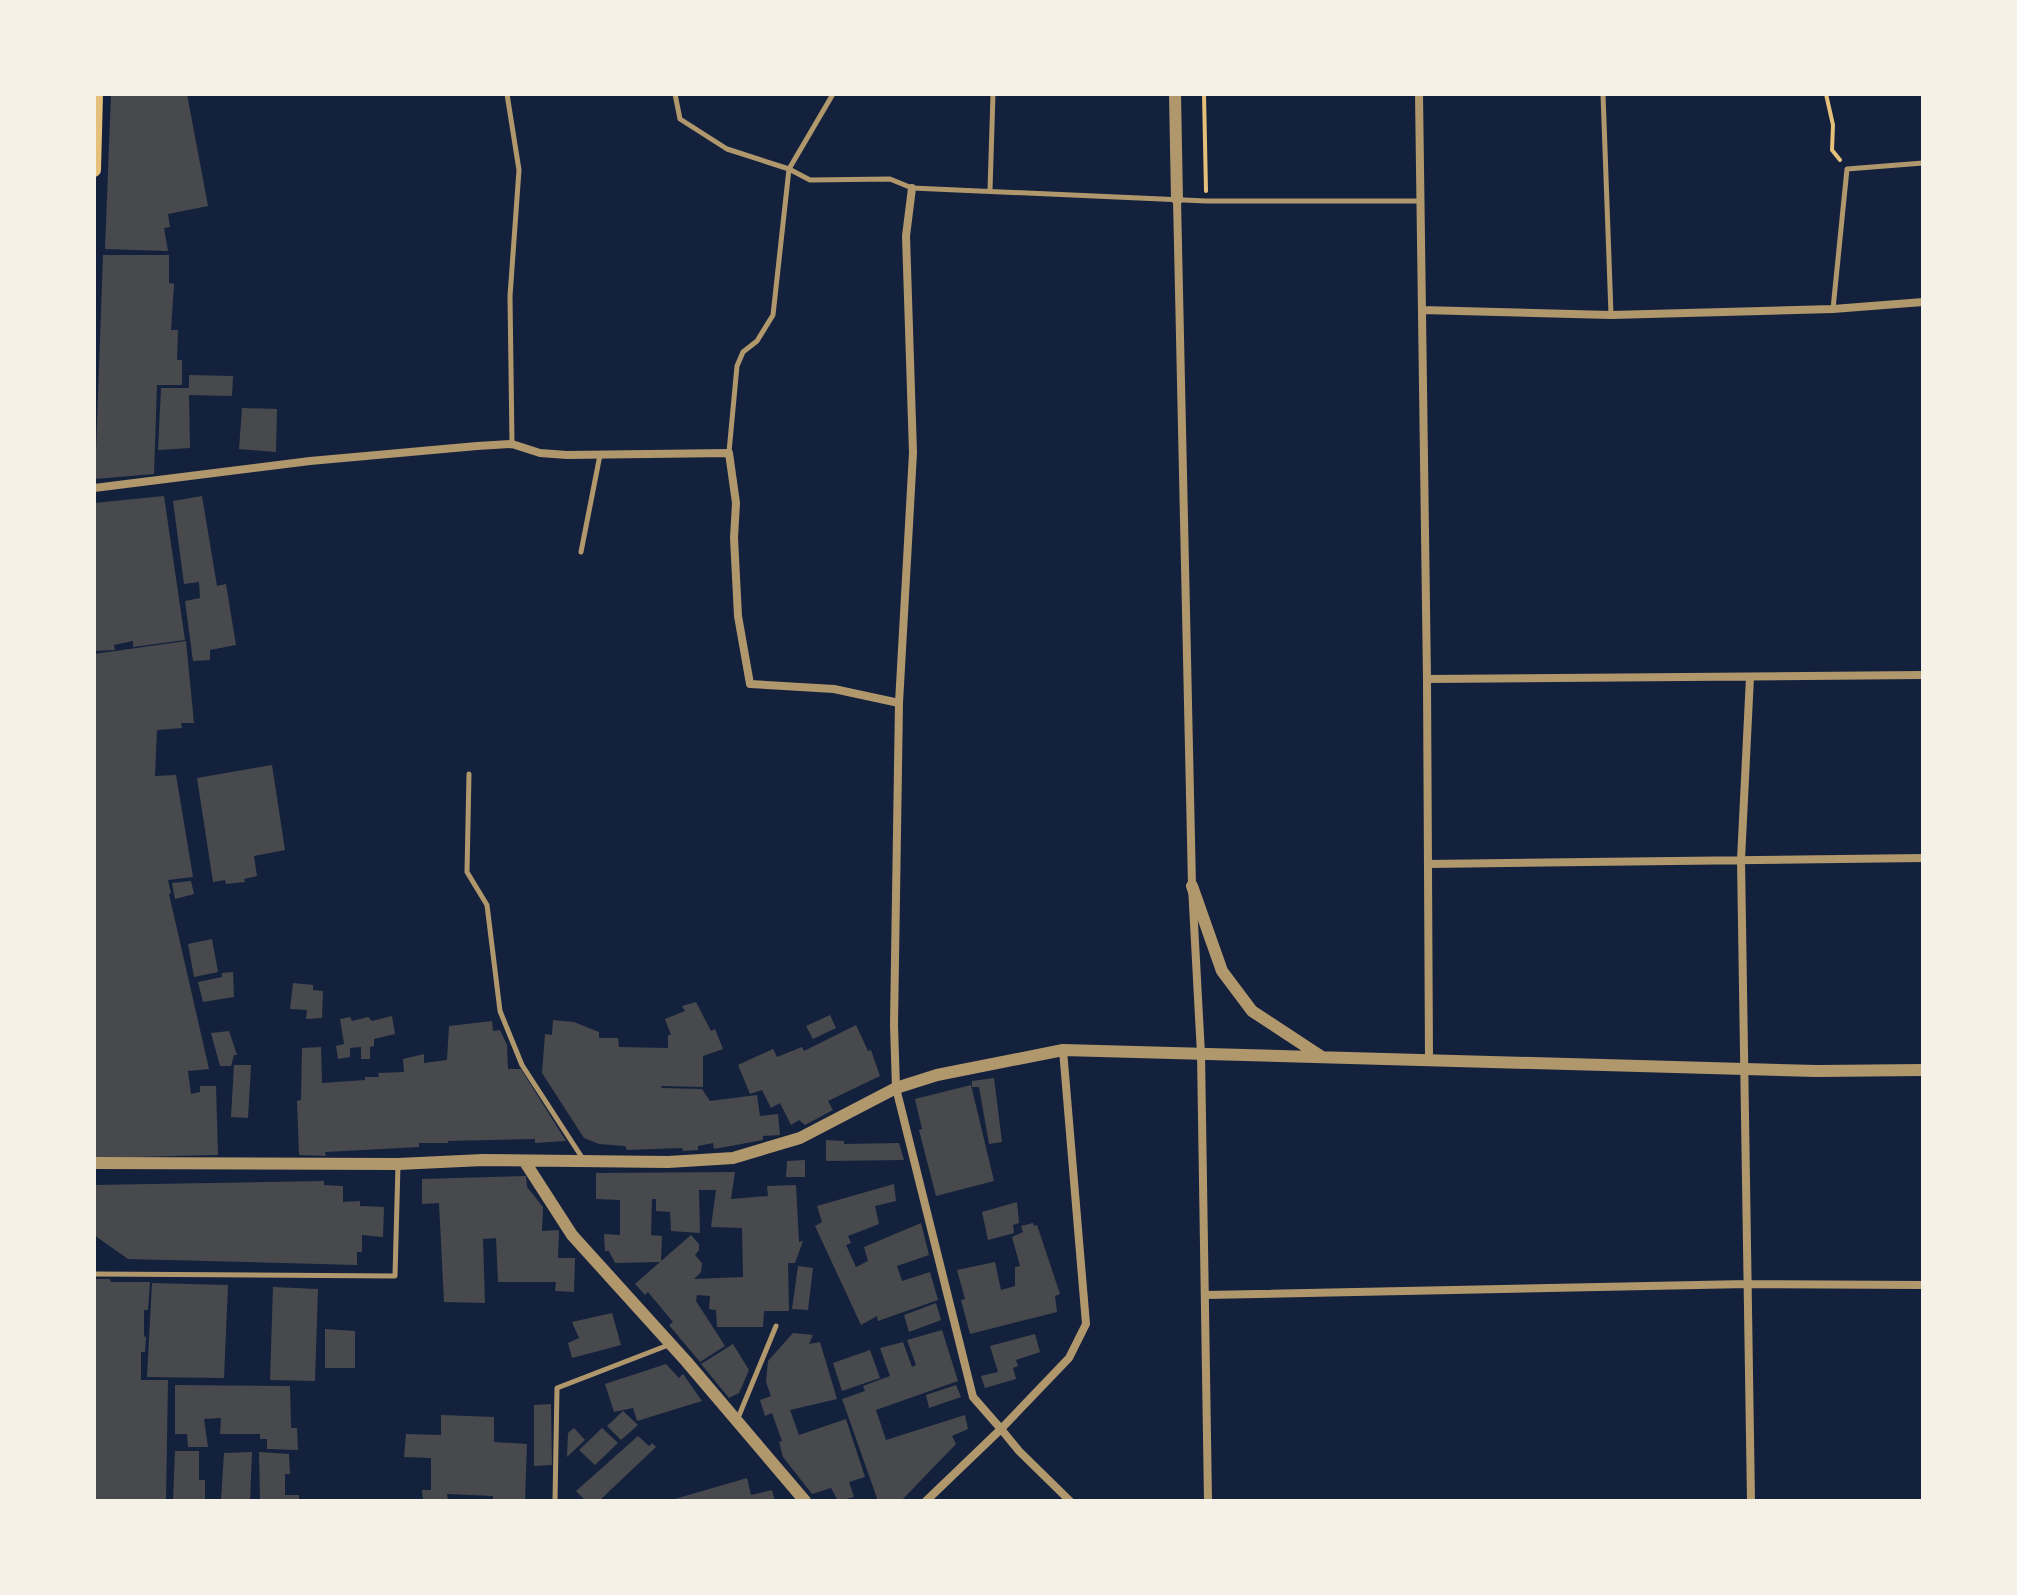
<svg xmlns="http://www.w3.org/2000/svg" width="2017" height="1595" font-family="'Titillium Web',sans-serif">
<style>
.building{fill:#48494c;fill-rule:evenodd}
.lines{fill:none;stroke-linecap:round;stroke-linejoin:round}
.path{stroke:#e5c07b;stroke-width:4}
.service{stroke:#b1986c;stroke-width:5}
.minor{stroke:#b1986c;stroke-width:8}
.tertiary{stroke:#b1986c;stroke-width:12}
.primary{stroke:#e5c07b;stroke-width:14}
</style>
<rect width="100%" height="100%" fill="#14213d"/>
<path class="building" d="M111 94H187L208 206 168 214 170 227 164 228 168 251 105 249Z
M103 255H169V283L174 284 171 330H178L177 360H182V385H157L154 474 95 479Z
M189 375 233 376 232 396 189 395 190 448 158 450 161 388H189Z
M242 408 277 409 276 452 239 449Z
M164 496 185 640 133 647V641L114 645 115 650 94 651V503Z
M202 496 217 586 226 584 236 645 210 650V660L193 661 185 601 200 598 199 582 184 584 173 501Z
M186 641 194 723H181L182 728 157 730 155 776 176 775 193 877 168 880 171 893 169 894 209 1069 188 1071 191 1094 200 1092V1086H216L218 1155 94 1158V654Z
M272 765 285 850 254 856 257 876 244 879 245 882 226 884 225 880 213 882 197 778Z
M191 881 194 894 175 899 172 883Z
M212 939 218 972 194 977 188 944Z
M233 972 234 997 203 1002 198 982 222 977V973Z
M293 983 313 985V990L323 991 322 1018 306 1019 307 1010 290 1009Z
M696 1002 711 1031 715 1029 723 1049 703 1056V1087L661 1086 662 1088 702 1089 710 1101 757 1095 760 1116 778 1114 780 1135 763 1136V1140L714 1149 713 1143 698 1146V1150L683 1151 682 1148 627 1150 625 1146 599 1144 584 1138 542 1073 545 1034 552 1035 553 1020 574 1022 599 1032V1038H618L619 1047 668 1048V1035H671L665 1019 685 1011 682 1006Z
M830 1015 836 1028 813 1039 806 1026Z
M392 1016 395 1034 374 1039V1046L370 1047V1059H361V1047L350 1048V1057L338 1059 336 1046 344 1044 340 1019 350 1017 352 1021 368 1017 372 1021Z
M492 1021 493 1031 500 1030 507 1045 508 1069H521L566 1141 535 1143V1139L448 1141V1143H419V1147L325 1152 326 1156 299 1155 297 1101 301 1100 302 1048 321 1047 322 1083 365 1080V1077H379L378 1073 404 1072 403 1059 424 1054V1063L447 1060 449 1026Z
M856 1025 868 1051 871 1050 880 1076 828 1101 833 1110 805 1125 799 1120 791 1125 780 1103 771 1108 762 1090 750 1094 738 1065 773 1049 777 1057 802 1047 804 1051Z
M229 1031 237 1055H234L231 1066H220L211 1033Z
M234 1065H251L248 1118 231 1117Z
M994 1078 1002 1142 989 1144 979 1087H972V1081Z
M971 1085 994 1181 936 1196 919 1130 922 1129 915 1099Z
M826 1140 844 1141V1144L899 1143 904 1160 826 1161Z
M805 1160V1177H786L787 1161Z
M735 1172 731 1199 768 1196 767 1186 796 1185 799 1242 803 1241 795 1263H788L789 1311H764L763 1327H717L716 1310 709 1309 710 1296 697 1295 696 1301 725 1346 700 1362 669 1325 673 1322 648 1292 645 1295 635 1284 660 1262 615 1263 609 1251H605L604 1234 620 1235V1200L596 1199V1173ZM699 1190H716L711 1227 742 1228 743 1277 694 1279 701 1272 702 1263 695 1255 699 1250V1244L691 1235 661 1261 662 1236 651 1235 652 1199H656V1211L670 1212 671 1231 700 1233Z
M526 1176 527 1187 543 1207 542 1231 559 1230 558 1258H575L574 1292 555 1291 556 1282H498L496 1238 483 1239 485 1303 444 1302 439 1203 422 1204V1179Z
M324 1181V1185L343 1186V1202L360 1201V1206L384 1207 383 1237 362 1235V1252H357V1265L128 1259 94 1235V1185Z
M894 1184 896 1201 875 1206 879 1224 848 1236 851 1243 846 1245 856 1267 868 1261 864 1247 921 1223 929 1255 897 1266 902 1281 930 1272 938 1300 878 1321 877 1316 861 1325 815 1226 822 1222 817 1206Z
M1017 1202 1019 1223 1013 1225 1014 1233 988 1240 982 1212Z
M1033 1223 1034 1226 1037 1225 1060 1294 1055 1296 1057 1312 970 1334 961 1300 965 1299 957 1270 995 1262 1001 1290 1015 1286V1267L1020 1266 1012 1237 1023 1232 1021 1226Z
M798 1266 813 1268 808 1310 792 1309Z
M94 1279H110L111 1282H150L148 1310H144V1337L146 1336 145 1352H141V1380H168L166 1501H94Z
M152 1283 228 1285 224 1378 147 1377Z
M273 1287 318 1289 315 1381 270 1380Z
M936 1303 941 1320 909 1332 904 1315Z
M612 1313 621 1345 572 1358 568 1343 579 1338 572 1322Z
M325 1329 355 1331V1368H325Z
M942 1330 958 1381 876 1410 886 1440 965 1415 968 1429 952 1436 956 1444 901 1501H878L842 1399 865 1391 863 1386 890 1376 880 1348 903 1342 912 1367 916 1365 907 1340Z
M793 1333 813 1335 809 1344 820 1342 837 1399 790 1410 799 1435 846 1419 865 1477 849 1482 854 1497 838 1501 831 1488 812 1494 783 1457 779 1442 782 1441 772 1413 765 1416 760 1400 771 1396 766 1382 768 1361Z
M1035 1334 1040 1352 1016 1360 1018 1366 1013 1368 1016 1379 985 1388 981 1376 998 1372 990 1346Z
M733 1344 749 1370 739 1393 729 1398 701 1364Z
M870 1350 880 1378 842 1391 833 1363Z
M666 1364 679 1378 683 1374 702 1401 637 1421 633 1408 614 1412 605 1384Z
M175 1385 290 1386 291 1428H297L298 1450 267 1449V1439H260V1434H220L221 1418 204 1419 208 1447H188L187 1434H175Z
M956 1385 961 1397 929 1408 926 1395Z
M551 1404 552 1465 534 1466V1405Z
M623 1411 638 1425 621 1440 607 1426Z
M441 1415 494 1417V1442L527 1444 525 1501H493V1496L447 1494 448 1501H423L422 1490H431V1458L404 1457 406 1434 441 1435Z
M574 1428 585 1440 567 1457 568 1433Z
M602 1428 618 1443 595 1465 579 1450Z
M638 1436 649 1446 652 1443 656 1447 599 1501H586L576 1491Z
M175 1451H199V1480H205V1501H173Z
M252 1452 250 1501H221L224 1453Z
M259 1452 289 1454 290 1474H285V1495H299V1501H260Z
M747 1478 751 1495 772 1490 775 1501H668Z"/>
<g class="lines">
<path class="path" d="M1204 94 1206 191
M1826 94 1833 125 1832 150 1840 160"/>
<path class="service" d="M507 94 519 170 510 296 512 443
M675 94 680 119 727 149 789 169 810 180 890 179 912 188 1206 201H1421
M1603 94 1611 314
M990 190 993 94
M1833 309 1847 169 1923 163
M729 452 737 366 743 352 757 341 773 315 789 169 833 94
M581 552 600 455
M469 774 467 872 487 905 500 1011 522 1065 583 1159
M94 1274 395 1276 398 1165
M738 1418 776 1326
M555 1501 557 1388 671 1344"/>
<path class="minor" d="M1419 94 1427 679 1429 1060
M912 188 906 236 913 453 899 703 894 1025 896 1088 973 1397 1001 1429 926 1501
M1177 199 1192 886 1201 1054 1208 1501
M1422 310 1611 315 1833 309 1923 302
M94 488 310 461 477 446 512 444 540 453 567 455 729 453 736 503 734 538 738 616 750 684 834 689 899 703
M1750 677 1741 860 1751 1501
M1427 679 1923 675
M1428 864 1923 858
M1063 1050 1086 1324 1069 1358 1001 1429 1019 1451 1070 1501
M1206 1295 1747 1284 1923 1285"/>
<path class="tertiary" d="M1175 94 1177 199
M1192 886 1222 971 1252 1011 1322 1057
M525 1162 572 1235 686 1361 805 1501
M94 1163 398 1164 483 1160 668 1162 733 1158 800 1138 896 1088 937 1075 1063 1050 1817 1071 1923 1070"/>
<path class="primary" d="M94 170 96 94"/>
</g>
<rect width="2017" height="1595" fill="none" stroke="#f6f1e7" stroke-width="192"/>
</svg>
